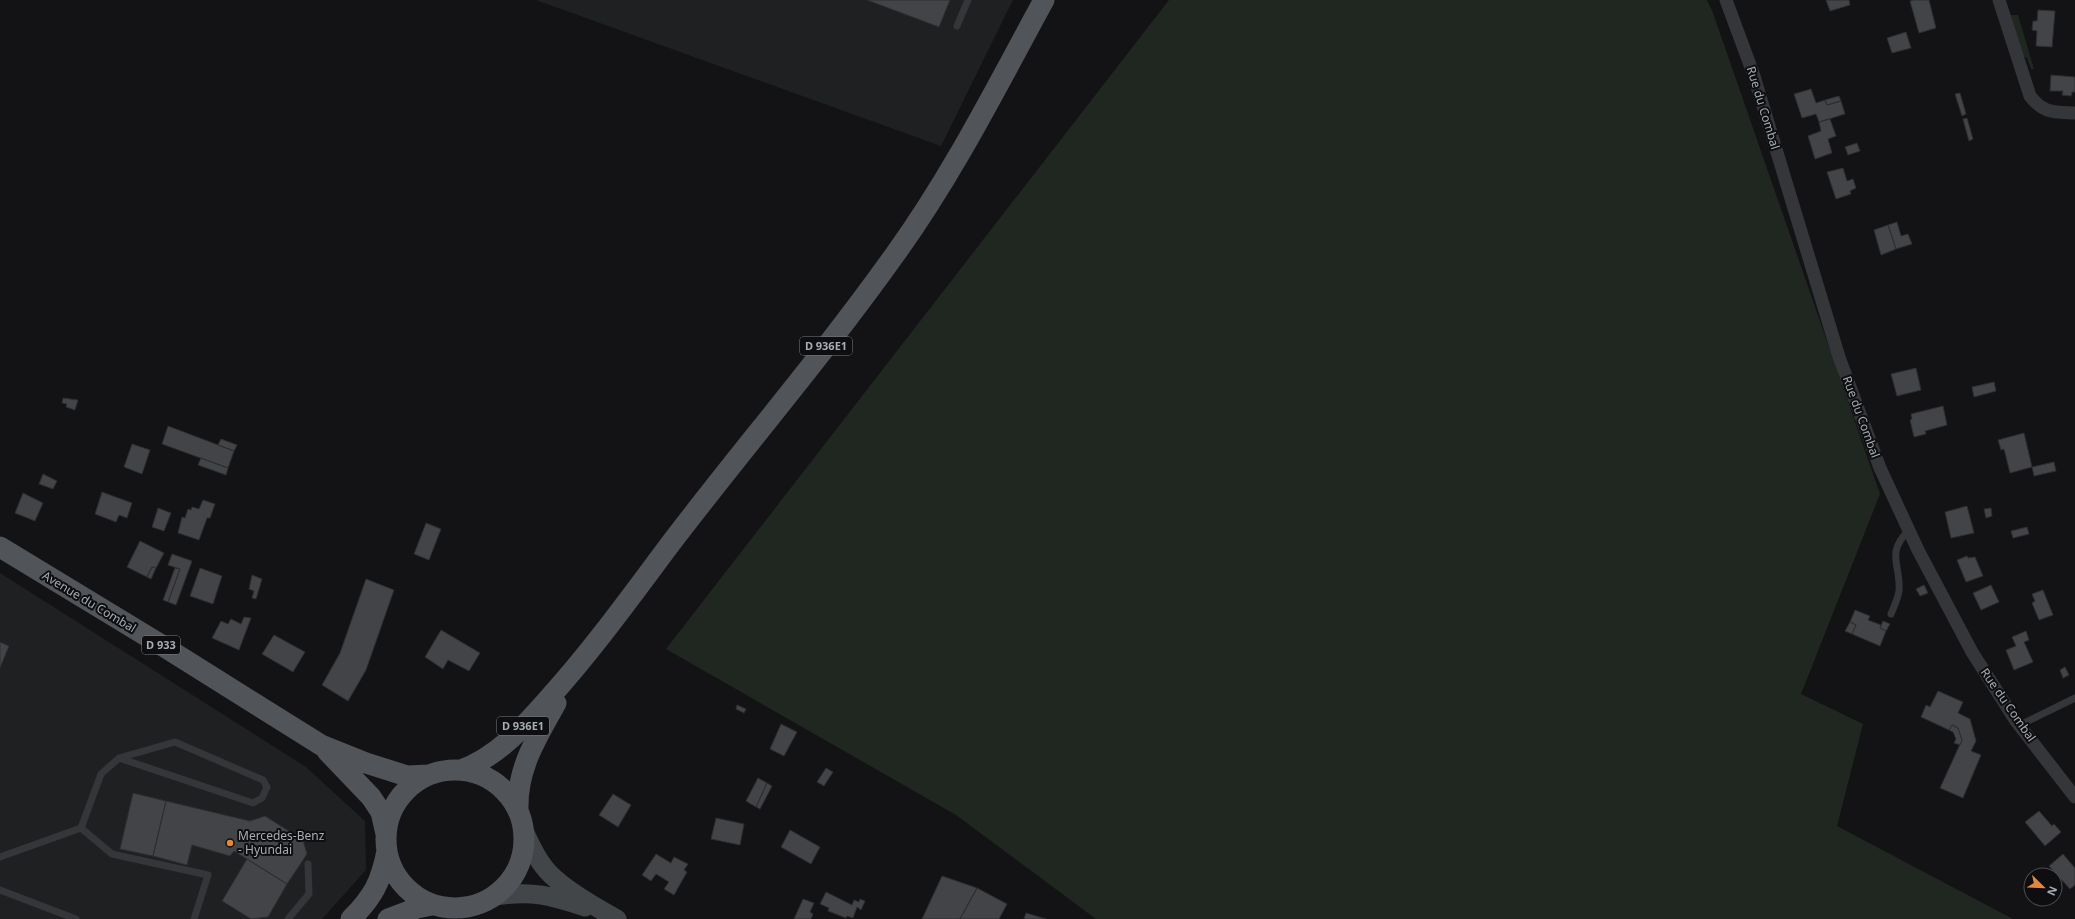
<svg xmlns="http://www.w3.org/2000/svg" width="2075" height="919" font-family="'Noto Sans',sans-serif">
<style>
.built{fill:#1f2022}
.green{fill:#202720}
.building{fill:#424448;stroke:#2d2e30}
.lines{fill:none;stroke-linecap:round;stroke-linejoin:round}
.lane{stroke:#343639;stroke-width:7}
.street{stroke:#343639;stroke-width:13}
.secondary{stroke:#434649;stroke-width:19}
.primary{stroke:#515458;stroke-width:21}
.poi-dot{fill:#e5873b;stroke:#0e0e10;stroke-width:1.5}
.labels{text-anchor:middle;stroke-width:4;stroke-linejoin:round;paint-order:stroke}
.shield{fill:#0e0e10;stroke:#787d83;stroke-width:1}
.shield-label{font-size:11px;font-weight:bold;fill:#a6adb4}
.street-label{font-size:12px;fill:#a6adb4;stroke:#0e0e10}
.poi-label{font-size:12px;fill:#a6adb4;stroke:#0e0e10;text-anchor:start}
</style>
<rect width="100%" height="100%" fill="#131315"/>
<path class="built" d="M536 0H1013L941 146Z
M0 573 306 767 365 821 366 870 322 919H0Z"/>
<path class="green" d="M1169 0H1707L1713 13 1880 494 1801 694 1863 724 1837 826 2013 919H1096L956 815 666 649Z
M2009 15H2018L2034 69H2031L2027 58 2021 55Z"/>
<path class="building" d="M867 0H950L939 27Z
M1826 0H1849L1850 5 1830 11Z
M1914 0H1929L1936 28 1919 33 1910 1Z
M2038 10 2055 11 2052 47 2036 46 2037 31 2032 30 2033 21H2037Z
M1906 32 1911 48 1892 53 1887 38Z
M2051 75 2075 77V92H2072L2071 96 2062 95 2063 91H2050Z
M1811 89 1816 103 1825 100 1827 105 1841 101 1845 114 1819 122 1816 114 1802 118 1794 94Z
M1960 93 1966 114 1962 116 1955 94Z
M1839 96 1841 101 1827 105 1825 100Z
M1967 118 1973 139 1969 141 1963 119Z
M1830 119 1836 136 1828 139 1832 153 1815 159 1808 136 1821 131 1819 122Z
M1857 143 1860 151 1848 155 1845 147Z
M1843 168 1847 181 1853 179 1856 188 1850 191 1851 194 1836 199 1827 172Z
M1897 222 1901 236 1908 234 1912 244 1896 249 1888 225Z
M1888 225 1896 249 1881 255 1874 230Z
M1916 368 1921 390 1897 396 1891 374Z
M1994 382 1996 391 1974 397 1972 387Z
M63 398 78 400 75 410 66 407 67 404 62 403Z
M1943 406 1947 425 1925 431 1926 434 1914 437 1910 420 1912 419 1911 414Z
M168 426 234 451 228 468 162 444Z
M2024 433 2032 467 2010 473 2004 449 2001 450 1998 440Z
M221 439 237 445 234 451 218 445Z
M132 444 150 450 142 474 124 467Z
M201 458 228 468 226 475 198 465Z
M2054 462 2056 471 2034 476 2032 467Z
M43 474 57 481 53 489 39 484Z
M102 492 132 503 127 518 119 515 116 522 95 514Z
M23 493 43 503 35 521 15 513Z
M203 500 215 504 210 518H207L199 540 178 533 182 517 185 518 188 509 191 510 192 507 199 509Z
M1967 506 1974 533 1951 538 1945 512Z
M158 508 171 513 164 531 152 527Z
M1991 508 1992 516 1986 518 1984 509Z
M426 523 441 529 429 560 414 554Z
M2027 527 2029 534 2013 538 2011 531Z
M140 541 164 553 156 568 152 567 147 577 127 567Z
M172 554 192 561 176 605 168 602 180 569 168 565Z
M1967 556 1968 558 1975 557 1983 576 1966 582 1957 560Z
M152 567 156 568 151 579 147 577Z
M175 568 180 569 168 602 163 600Z
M200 568 222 576 213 604 190 596Z
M252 575 262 579 256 599 252 598 254 591 249 589Z
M366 579 394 590 366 670 348 701 322 685 340 653Z
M1924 585 1928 593 1920 596 1916 589Z
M1991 585 1999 602 1981 610 1973 593Z
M2043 590 2053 615 2039 620 2032 603 2035 601 2032 594Z
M1855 610 1870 616 1868 620 1881 625 1880 628 1886 631 1880 646 1852 634 1856 625 1850 622Z
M244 617 251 618 239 650 212 638 221 621 228 624 231 619 241 624Z
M1883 621 1890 624 1886 631 1880 628Z
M1850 622 1856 625 1852 634 1845 631Z
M441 630 480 653 469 671 448 660 443 669 425 657Z
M2026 631 2029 640 2024 642 2033 662 2014 670 2006 650 2016 646 2012 637Z
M274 635 305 652 293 672 262 654Z
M0 642 9 646 0 668Z
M2065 667 2069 675 2063 678 2060 670Z
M1938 691 1963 702 1958 713 1970 719 1976 741 1971 751 1981 755 1963 798 1940 788 1962 740 1958 728 1952 725 1949 730 1921 717 1926 705 1930 707Z
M737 705 746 709 744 713 736 709Z
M781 724 797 732 784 756 770 749Z
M1952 725 1958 728 1962 740 1960 745 1954 743 1956 739 1953 732 1949 730Z
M826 768 833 772 824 786 817 782Z
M758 778 767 783 756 807 746 801Z
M767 783 772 786 760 809 756 807Z
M133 793 166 801 153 856 120 849Z
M613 794 631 805 618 827 599 815Z
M166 801 250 821 265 816 303 840 307 854 287 884 234 851 230 856 192 845 187 865 153 856Z
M2039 811 2052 826 2054 824 2061 832 2045 846 2025 822Z
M716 818 744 824 740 845 711 839Z
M790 830 820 847 811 864 781 847Z
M656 854 671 863 674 857 688 864 684 870 687 872 674 895 664 889 669 882 656 874 651 881 642 875Z
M2063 854 2075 868V885L2070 889 2049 866Z
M247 859 287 884 268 917 251 919 222 901Z
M942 876 977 888 960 919H922Z
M977 888 1007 904 999 919H960Z
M826 892 852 905 854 900 859 902 860 899 865 901 861 910 857 907 853 918 847 916 846 918 828 911 829 908 820 904Z
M803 899 814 903 810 912 813 914 811 919H794Z
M1026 913 1046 919H1024Z"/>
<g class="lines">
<path class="lane" d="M957 26 968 0
M1891 614C1894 607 1898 598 1899 591 1901 564 1885 554 1909 530
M2020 725 2075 698
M81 828 112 854 208 875 194 919
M0 857 81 828 101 774 119 758 175 742 263 780 267 787 262 798 253 803 119 758
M0 890 76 919
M288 919 309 894 308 864"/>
<path class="street" d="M1726 0 1753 73 1839 357 1880 468 1918 550 1972 652 2016 721 2075 797
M1999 0 2030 96C2044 114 2054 112 2075 113"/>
<path class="secondary" d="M524 831C530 843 535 856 544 867 557 885 597 908 617 919
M496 896C532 890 552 896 585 907"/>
<path class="primary" d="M0 547 163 646 321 745 366 763 407 776 429 775
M327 751 371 797 381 812 386 834
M461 770C499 756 524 726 550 697 594 648 632 595 671 543 745 446 825 353 896 253 953 174 997 86 1044 0
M386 839a69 69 0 1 1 138 0a69 69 0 1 1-138 0Z
M518 809C517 767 537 738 556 703
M351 919C373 897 381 882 387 851
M388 919 417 908 432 905"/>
</g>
<circle class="poi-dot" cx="230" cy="843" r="4"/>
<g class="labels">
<g class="shield">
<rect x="800" y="337" width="52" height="18" rx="3"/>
<rect x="142" y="636" width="38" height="18" rx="3"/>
<rect x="497" y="717" width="52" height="18" rx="3"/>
</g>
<g class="shield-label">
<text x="826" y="350">D 936E1</text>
<text x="161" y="649">D 933</text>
<text x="523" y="730">D 936E1</text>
</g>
<g class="street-label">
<text transform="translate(1763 108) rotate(73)" y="4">Rue du Combal</text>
<text transform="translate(1861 417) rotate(70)" y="4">Rue du Combal</text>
<text transform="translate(89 602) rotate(31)" y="4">Avenue du Combal</text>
<text transform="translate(2008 705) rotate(55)" y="4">Rue du Combal</text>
</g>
<g class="poi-label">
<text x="238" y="840">Mercedes-Benz<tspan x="238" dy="14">- Hyundai</tspan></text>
</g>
</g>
<g transform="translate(2043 887) rotate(113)"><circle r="19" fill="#0e0e10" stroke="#4b4e52"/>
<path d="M0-3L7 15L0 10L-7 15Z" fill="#e5873b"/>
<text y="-6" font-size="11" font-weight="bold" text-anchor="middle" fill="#a6adb4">N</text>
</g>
</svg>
